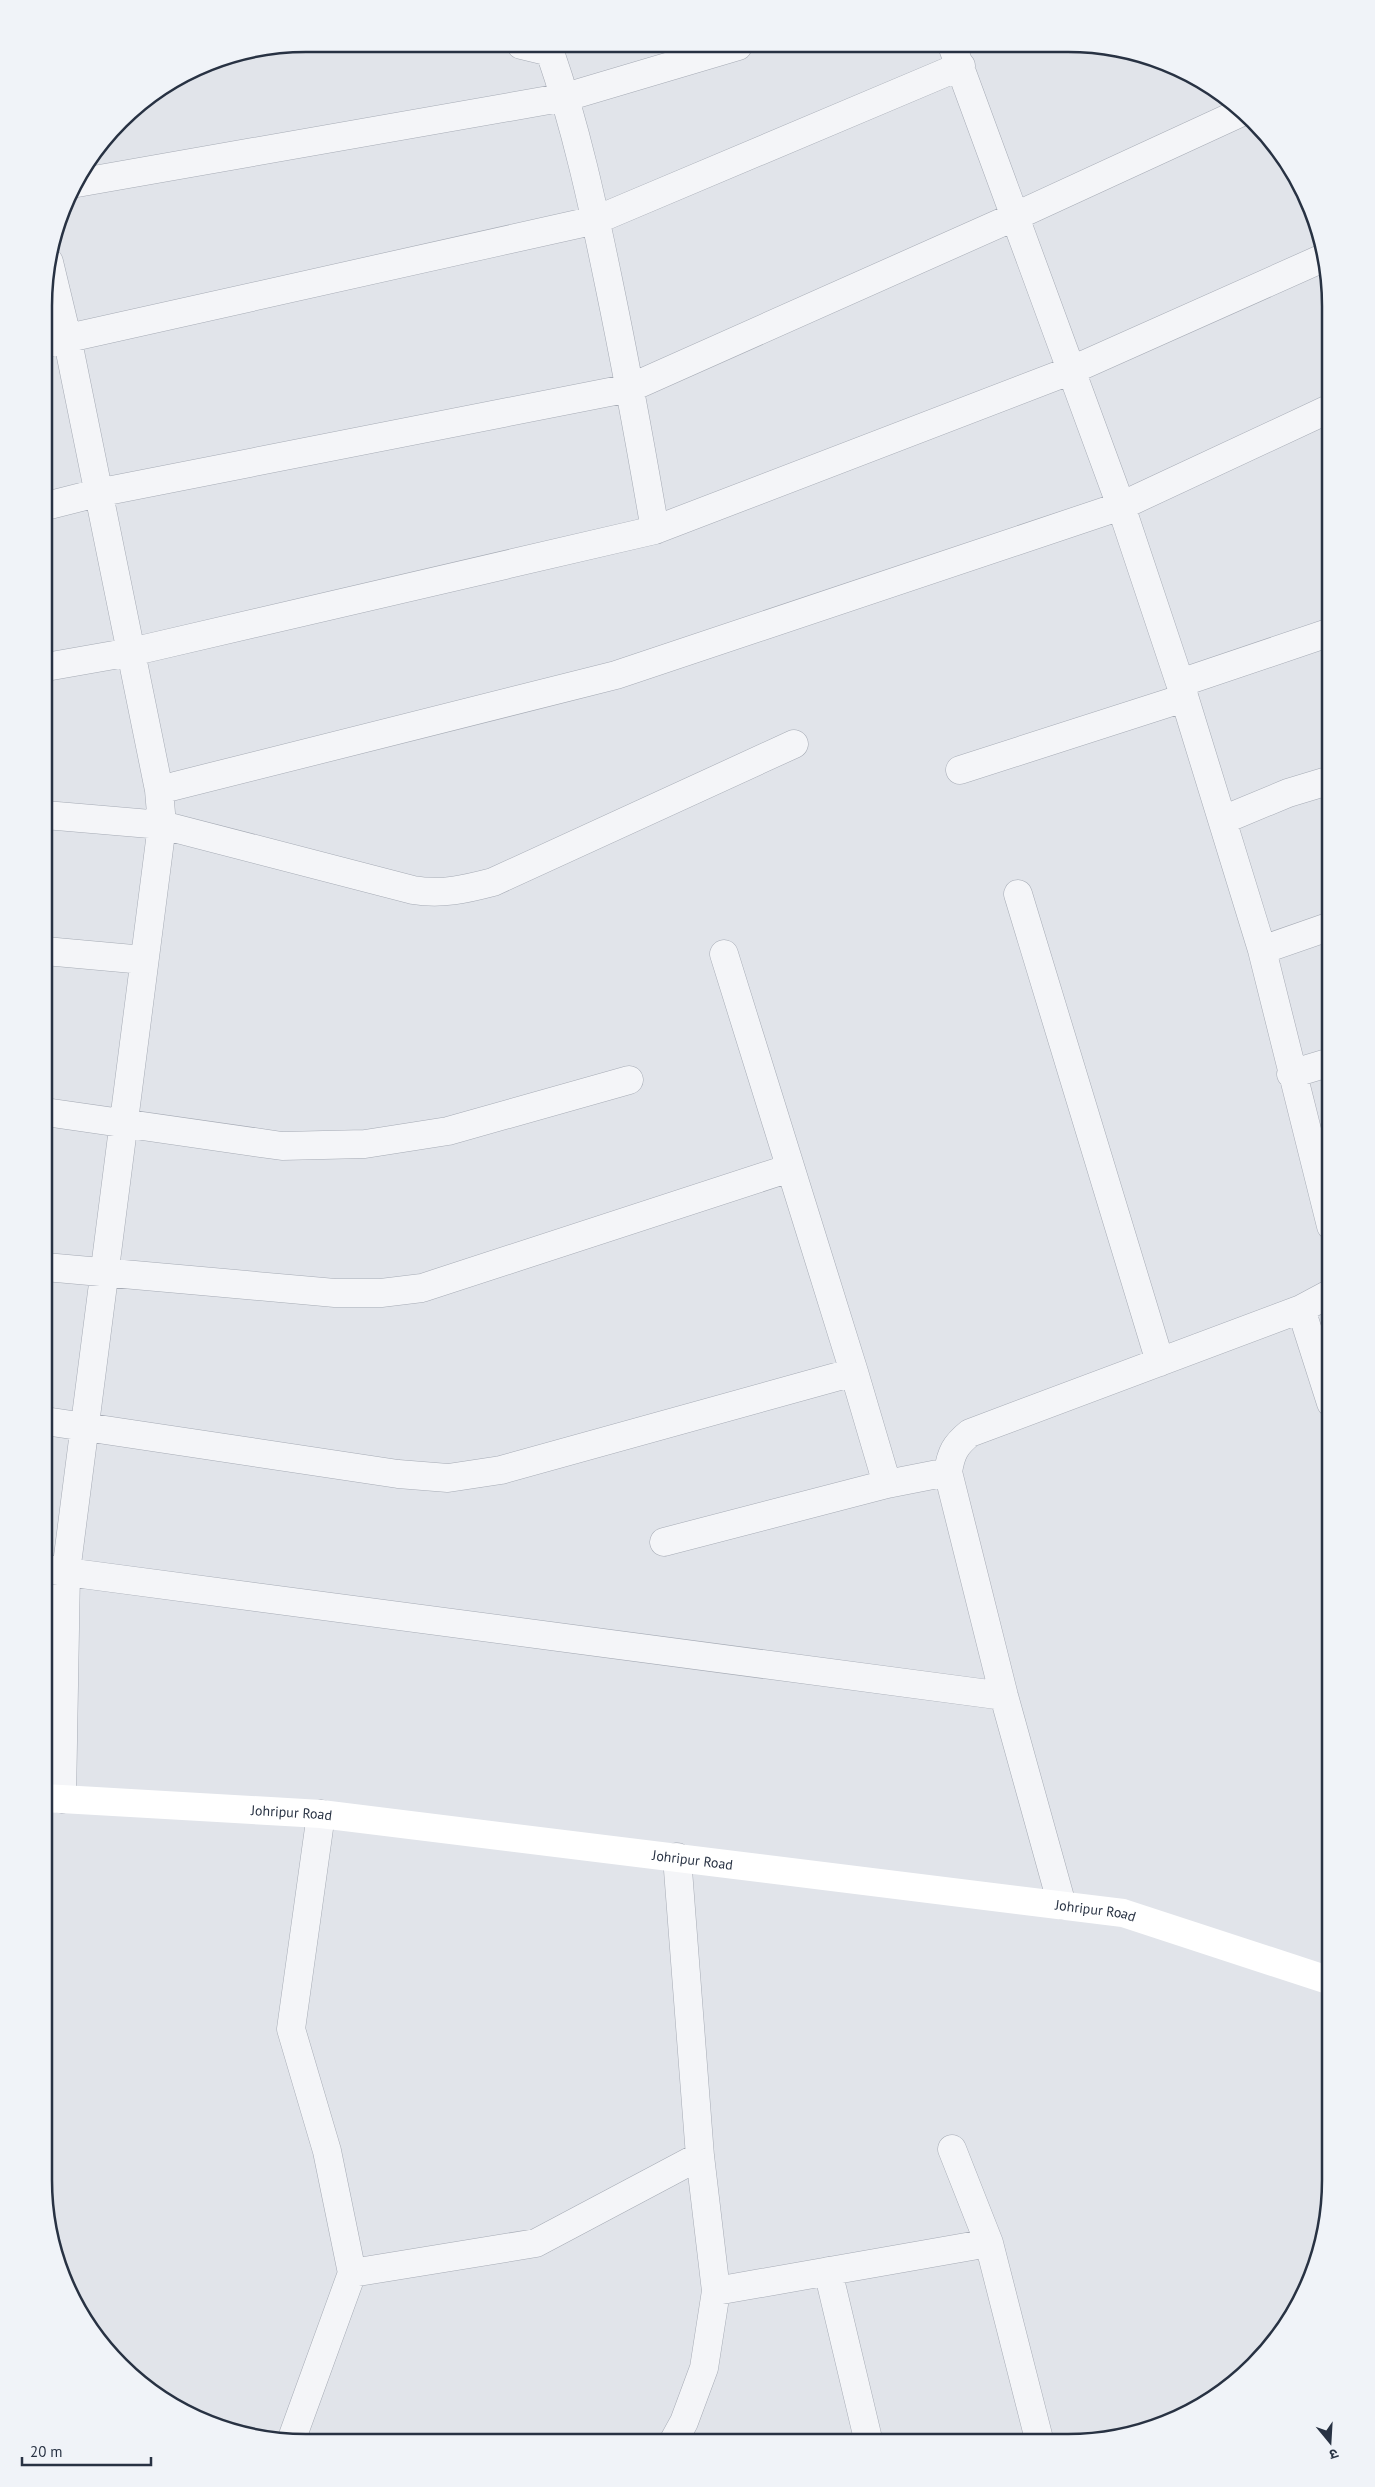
<svg xmlns="http://www.w3.org/2000/svg" width="1375" height="2487" font-family="'PT Sans','Noto Sans Devanagari',sans-serif">
<style>
.lines{fill:none;stroke-linecap:round;stroke-linejoin:round}
.street-casing{stroke:#a6abb5;stroke-width:29}
.street{stroke:#f4f5f8;stroke-width:28}
.secondary{stroke:#fff;stroke-width:28}
.labels{text-anchor:middle;stroke-width:5;stroke-linejoin:round;paint-order:stroke}
.street-label{font-size:14px;fill:#283243;stroke:#f0f3f8}
.rim{fill:none;stroke:#283243;stroke-width:2.5}
</style>
<rect width="100%" height="100%" fill="#e1e4ea"/>
<g class="lines">
<g class="street-casing">
<path id="street" d="M521 45 550 52C576 127 593 206 609 284 626 366 641 448 655 530
M953 48 1121 506 1180 683 1262 950 1331 1226
M77 183 566 97 738 46
M49 262 67 337 159 790 162 825 66 1572 62 1799
M46 343 596 220 961 66
M46 506 97 493 630 388 1016 216 1244 111
M46 667 131 652 655 530 1072 370 1323 258
M1180 683 1331 632
M960 770 1184 698
M159 790 616 675 1121 506 1331 408
M45 815 162 825 413 890C442 895 466 889 493 882L794 744
M1223 820 1288 793 1331 780
M1018 894 1160 1362
M1262 950 1331 926
M45 951 144 960
M724 954 854 1372 887 1484
M1291 1074 1331 1062
M45 1112 282 1146 365 1144 448 1131 629 1080
M45 1267 335 1293H381L422 1288 790 1168
M1301 1309 1331 1403
M45 1421 398 1474 448 1478 501 1470 854 1372
M664 1542 887 1484 948 1472
M44 1569 1004 1696
M1062 1905 1004 1696 948 1472C951 1453 955 1445 970 1433L1301 1309 1331 1293
M952 2149 989 2243 1040 2443
M828 2271 869 2443
M352 2273 536 2243 700 2156
M716 2291 989 2243
M291 2441 352 2273 327 2151 291 2029 321 1814
M673 2442 684 2422 704 2368 716 2291 700 2156 677 1857"/>
</g>
<use href="#street" class="street"/>
<path class="secondary" id="s1" d="M44 1798 321 1814 1123 1913 1331 1981"/>
</g>
<g class="labels">
<g class="street-label">
<text dy="5" stroke="none"><textPath href="#s1" startOffset="248">Johripur Road</textPath></text>
<text dy="5" stroke="none"><textPath href="#s1" startOffset="652">Johripur Road</textPath></text>
<text dy="5" stroke="none"><textPath href="#s1" startOffset="1058">Johripur Road</textPath></text>
</g>
</g>
<path d="M0 0H1375V2487H0ZM306 52H1068A254 254 0 0 1 1322 306V2180A254 254 0 0 1 1068 2434H306A254 254 0 0 1 52 2180V306A254 254 0 0 1 306 52Z" fill="#f0f3f8" fill-rule="evenodd"/>
<path class="rim" d="M306 52H1068A254 254 0 0 1 1322 306V2180A254 254 0 0 1 1068 2434H306A254 254 0 0 1 52 2180V306A254 254 0 0 1 306 52Z"/>
<g transform="translate(1330 2442) rotate(162)" stroke="#f0f3f8" stroke-width="4" paint-order="stroke">
<path d="M0-4L9 19L0 12L-9 19Z" fill="#283243"/>
<text y="-8" font-size="14" font-weight="bold" text-anchor="middle" fill="#283243">उ</text>
</g>
<path d="M22 2457v8h129v-8" fill="none" stroke="#283243" stroke-width="2.5"/>
<text x="30" y="2457" font-size="15" fill="#283243" stroke="#f0f3f8" stroke-width="4" paint-order="stroke">20 m</text>
</svg>
